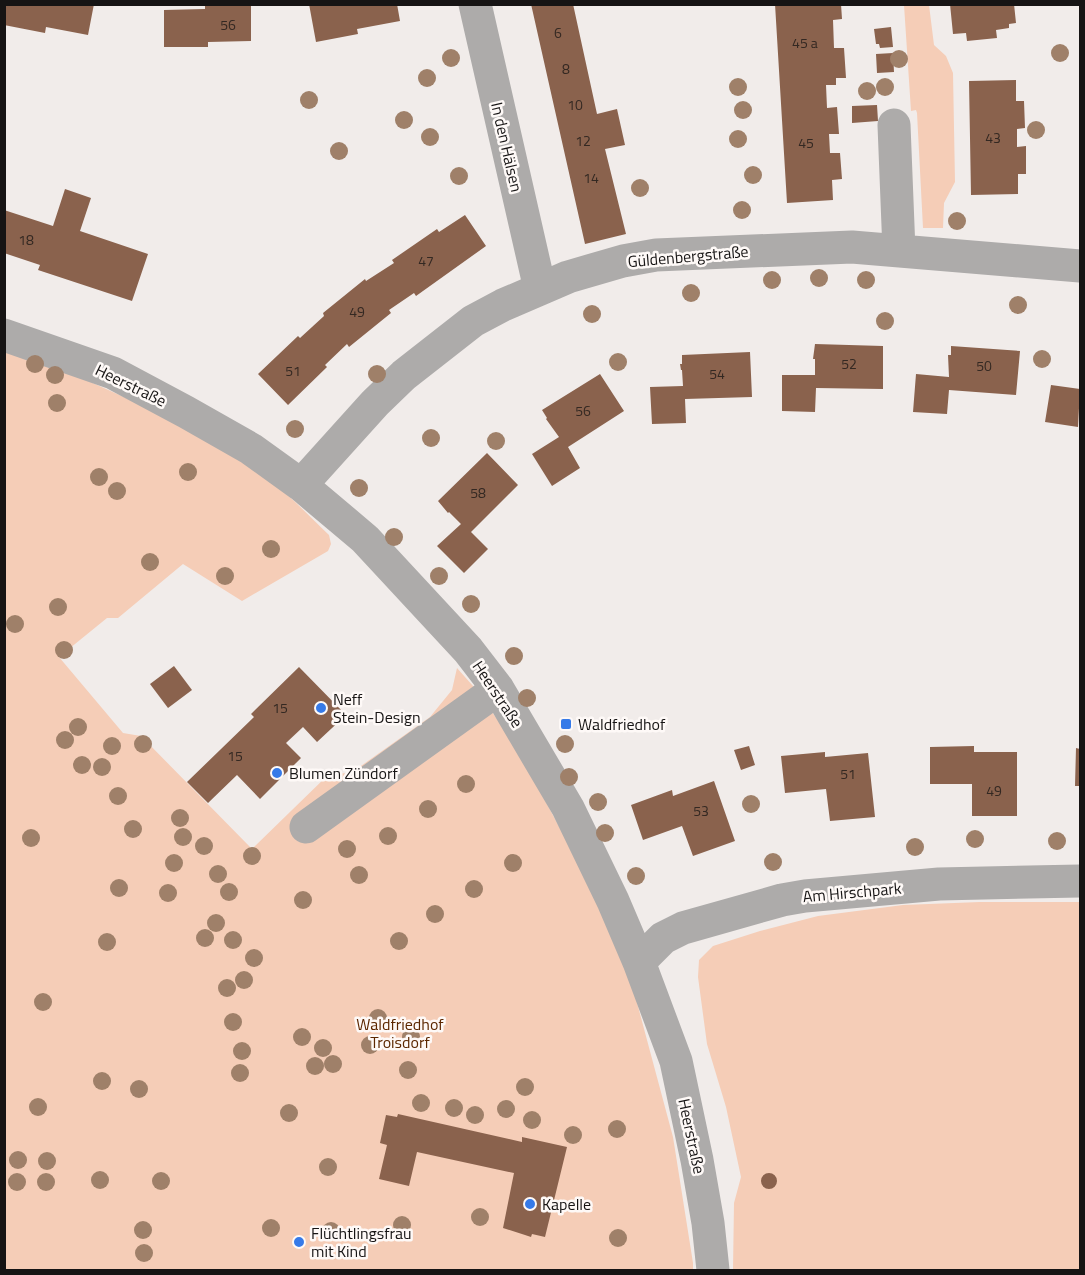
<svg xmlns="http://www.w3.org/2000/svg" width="1085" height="1275" font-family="'Titillium Web',sans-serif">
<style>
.green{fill:#f5cdb7}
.building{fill:#8a624d}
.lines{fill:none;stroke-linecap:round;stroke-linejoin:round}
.minor{stroke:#adabaa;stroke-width:33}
.tree{fill:#9f8069}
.poi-dot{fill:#367ae8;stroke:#fef9f7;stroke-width:2}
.labels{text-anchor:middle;stroke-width:5;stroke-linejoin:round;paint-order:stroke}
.number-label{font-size:14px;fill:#332822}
.street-label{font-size:16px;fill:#161414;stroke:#fef9f7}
.poi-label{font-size:16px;fill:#161414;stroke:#fef9f7;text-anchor:start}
.park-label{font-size:16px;fill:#5c2700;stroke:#fef9f7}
</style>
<rect width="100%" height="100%" fill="#f1ecea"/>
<path class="green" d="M904 5H929L934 45 946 56 953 73 955 182 944 203 943 228H923L917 113 916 110 911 111Z
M5 348C93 380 188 423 265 477 288 493 309 516 329 535L331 544 328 551 242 601 183 564 118 618H107L59 657 123 733 141 736 252 849 329 774 351 773 430 717 452 690 457 668 473 686 515 744 621 943 673 1137 693 1263V1270H5Z
M980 902H1080V1270H733L734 1203 741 1177 726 1107 707 1044 698 977 699 960 713 946 760 931 818 916 903 905Z"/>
<path class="building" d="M6 4H94L88 35 46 27 45 33 4 25Z
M205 4H251V41L208 42V47H164V10L205 9Z
M309 4H397L400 21 357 29 358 34 316 42Z
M531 4H573L597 114 617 109 625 145 605 149 626 234 585 244Z
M775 4H841L842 19 833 20 834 48H844L846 78H836V85H826L827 108 837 107 839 134H829L830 153H840L842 179 832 180 833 200 787 203Z
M950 4H1014L1016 23 1009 24V28L996 30 997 38 967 41 966 33 953 34Z
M891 27 893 47 880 48 879 44H876L874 29Z
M893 53 894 72 877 73 876 54Z
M1016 80V101H1024L1025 128 1017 129V147L1026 146V174H1018V194L971 195 969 81Z
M877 105 878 121 852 123V106Z
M65 189 91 198 80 231 148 254 132 301 38 270 40 265 4 253V210L53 226Z
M465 215 486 246 416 296 414 293 389 310 391 313 349 347 347 344 325 365 327 367 288 405 258 374 298 336 300 338 324 316 323 313 365 279 366 281 394 263 392 260 437 229 439 232Z
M815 344 883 346V389L816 388 815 412 782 411V375H815V359H813Z
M951 346 1020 351 1016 395 949 390 947 414 913 412 916 374 949 377 948 355H951Z
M750 352 752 397 685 399 686 423 652 424 650 387 683 386 682 370H681L680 364H682V355Z
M600 374 624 411 568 447 580 468 552 486 532 454 559 437 546 419 547 418 542 410Z
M1051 385 1080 389 1078 427 1045 422Z
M487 453 518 485 471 532 488 549 464 573 437 546 461 524 449 512 448 513 438 501Z
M174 666 192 690 168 708 150 684Z
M299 667 346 715 317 742 303 727 286 743 301 758 260 799 237 775 208 803 187 782 254 717 251 714Z
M749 746 755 765 741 770 734 750Z
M974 746V752H1017V816H972V784H930V747Z
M1076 748 1080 749V786H1075Z
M825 752V757L868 753 875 817 830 821 826 789 785 793 781 756Z
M714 781 735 841 693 856 682 826 643 840 631 805 672 790 673 796Z
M398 1114 522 1142V1137L567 1147 545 1237 532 1234 531 1237 525 1235 503 1228 514 1173 417 1152 409 1186 379 1179 387 1145 380 1143 386 1115 397 1117Z
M761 1181a8 8 0 1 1 16 0a8 8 0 1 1-16 0Z"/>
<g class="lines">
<path class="minor" d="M475 4 540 289
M894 125 899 251
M4 335 113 373 186 412 251 449 301 485 365 539 468 650 498 689 568 808 613 901 639 962 676 1061 697 1160 708 1223 713 1270
M301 485 375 403 404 375 473 321 503 305 568 277 623 261 656 255 852 247 1080 266
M306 827 498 689
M639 962 663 938 683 928 782 900 805 896 939 884 1080 881"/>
</g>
<g class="tree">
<circle cx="1060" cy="53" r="9"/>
<circle cx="451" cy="58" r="9"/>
<circle cx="899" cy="59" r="9"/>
<circle cx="427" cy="78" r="9"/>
<circle cx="738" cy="87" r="9"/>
<circle cx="885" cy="87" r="9"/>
<circle cx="867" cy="91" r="9"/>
<circle cx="309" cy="100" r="9"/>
<circle cx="743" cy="110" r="9"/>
<circle cx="404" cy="120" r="9"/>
<circle cx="1036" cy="130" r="9"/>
<circle cx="430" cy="137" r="9"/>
<circle cx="738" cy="139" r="9"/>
<circle cx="339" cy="151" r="9"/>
<circle cx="753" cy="175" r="9"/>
<circle cx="459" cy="176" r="9"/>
<circle cx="640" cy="188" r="9"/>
<circle cx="742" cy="210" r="9"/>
<circle cx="957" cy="221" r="9"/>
<circle cx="819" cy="278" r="9"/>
<circle cx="772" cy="280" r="9"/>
<circle cx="866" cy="280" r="9"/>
<circle cx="691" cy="293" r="9"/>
<circle cx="1018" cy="305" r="9"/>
<circle cx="592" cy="314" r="9"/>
<circle cx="885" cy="321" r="9"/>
<circle cx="1042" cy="359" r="9"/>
<circle cx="618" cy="362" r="9"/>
<circle cx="35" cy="364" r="9"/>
<circle cx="377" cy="374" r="9"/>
<circle cx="55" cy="375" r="9"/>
<circle cx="57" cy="403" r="9"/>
<circle cx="295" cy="429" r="9"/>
<circle cx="431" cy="438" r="9"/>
<circle cx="496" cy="441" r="9"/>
<circle cx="188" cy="472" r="9"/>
<circle cx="99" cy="477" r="9"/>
<circle cx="359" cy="488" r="9"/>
<circle cx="117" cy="491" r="9"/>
<circle cx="394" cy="537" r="9"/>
<circle cx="271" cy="549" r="9"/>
<circle cx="150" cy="562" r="9"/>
<circle cx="225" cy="576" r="9"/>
<circle cx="439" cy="576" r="9"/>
<circle cx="471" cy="604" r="9"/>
<circle cx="58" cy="607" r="9"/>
<circle cx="15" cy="624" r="9"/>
<circle cx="64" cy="650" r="9"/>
<circle cx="514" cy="656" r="9"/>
<circle cx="527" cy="698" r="9"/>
<circle cx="78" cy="727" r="9"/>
<circle cx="65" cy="740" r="9"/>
<circle cx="143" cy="744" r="9"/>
<circle cx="565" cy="744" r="9"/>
<circle cx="112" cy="746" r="9"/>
<circle cx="82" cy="765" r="9"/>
<circle cx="102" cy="767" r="9"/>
<circle cx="569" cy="777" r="9"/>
<circle cx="466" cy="784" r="9"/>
<circle cx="118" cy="796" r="9"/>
<circle cx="598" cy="802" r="9"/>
<circle cx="751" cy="804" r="9"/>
<circle cx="428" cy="809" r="9"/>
<circle cx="180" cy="818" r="9"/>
<circle cx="133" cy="829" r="9"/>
<circle cx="605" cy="833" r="9"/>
<circle cx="388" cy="836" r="9"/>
<circle cx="183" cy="837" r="9"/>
<circle cx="31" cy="838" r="9"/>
<circle cx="975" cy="839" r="9"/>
<circle cx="1057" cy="841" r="9"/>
<circle cx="204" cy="846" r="9"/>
<circle cx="915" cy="847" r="9"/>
<circle cx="347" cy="849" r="9"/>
<circle cx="252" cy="856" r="9"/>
<circle cx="773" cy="862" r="9"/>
<circle cx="174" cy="863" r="9"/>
<circle cx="513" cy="863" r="9"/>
<circle cx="218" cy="874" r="9"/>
<circle cx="359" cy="875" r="9"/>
<circle cx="636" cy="876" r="9"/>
<circle cx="119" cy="888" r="9"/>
<circle cx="474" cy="889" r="9"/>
<circle cx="229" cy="892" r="9"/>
<circle cx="168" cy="893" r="9"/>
<circle cx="303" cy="900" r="9"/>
<circle cx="435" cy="914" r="9"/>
<circle cx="216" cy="923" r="9"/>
<circle cx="205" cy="938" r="9"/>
<circle cx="233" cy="940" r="9"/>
<circle cx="399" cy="941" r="9"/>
<circle cx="107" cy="942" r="9"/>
<circle cx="254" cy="958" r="9"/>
<circle cx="244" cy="980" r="9"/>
<circle cx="227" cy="988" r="9"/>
<circle cx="43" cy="1002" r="9"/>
<circle cx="378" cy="1018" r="9"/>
<circle cx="233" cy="1022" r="9"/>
<circle cx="302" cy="1037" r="9"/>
<circle cx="411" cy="1037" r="9"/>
<circle cx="370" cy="1045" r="9"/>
<circle cx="323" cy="1048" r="9"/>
<circle cx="242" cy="1051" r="9"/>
<circle cx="333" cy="1064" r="9"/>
<circle cx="315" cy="1066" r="9"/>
<circle cx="408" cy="1070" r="9"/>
<circle cx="240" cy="1073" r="9"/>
<circle cx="102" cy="1081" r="9"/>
<circle cx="525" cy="1087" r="9"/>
<circle cx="139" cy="1089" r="9"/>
<circle cx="421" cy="1103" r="9"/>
<circle cx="38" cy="1107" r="9"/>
<circle cx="454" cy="1108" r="9"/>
<circle cx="506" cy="1109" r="9"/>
<circle cx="289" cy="1113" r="9"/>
<circle cx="475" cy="1115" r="9"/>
<circle cx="532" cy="1120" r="9"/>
<circle cx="617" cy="1129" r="9"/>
<circle cx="573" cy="1135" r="9"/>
<circle cx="18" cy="1160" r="9"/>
<circle cx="47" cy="1161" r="9"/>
<circle cx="328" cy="1167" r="9"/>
<circle cx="100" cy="1180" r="9"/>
<circle cx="161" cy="1181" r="9"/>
<circle cx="17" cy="1182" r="9"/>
<circle cx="46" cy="1182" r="9"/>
<circle cx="480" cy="1217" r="9"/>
<circle cx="402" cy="1225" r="9"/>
<circle cx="271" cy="1228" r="9"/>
<circle cx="143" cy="1230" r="9"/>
<circle cx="331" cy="1231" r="9"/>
<circle cx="618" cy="1238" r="9"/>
<circle cx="144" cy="1253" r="9"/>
</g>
<g class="poi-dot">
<circle cx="321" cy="708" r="6"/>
<rect x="560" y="718" width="12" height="12" rx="3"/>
<circle cx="277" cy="773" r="6"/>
<circle cx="530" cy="1204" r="6"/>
<circle cx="299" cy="1242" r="6"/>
</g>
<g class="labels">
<g class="number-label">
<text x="228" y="30">56</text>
<text x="558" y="38">6</text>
<text x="805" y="48">45 a</text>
<text x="566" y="74">8</text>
<text x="575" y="110">10</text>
<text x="993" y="143">43</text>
<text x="583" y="146">12</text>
<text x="806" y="148">45</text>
<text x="591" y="183">14</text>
<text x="26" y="245">18</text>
<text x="426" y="266">47</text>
<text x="357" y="317">49</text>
<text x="849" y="369">52</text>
<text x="984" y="371">50</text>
<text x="293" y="376">51</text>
<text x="717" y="379">54</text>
<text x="583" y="416">56</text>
<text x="478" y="498">58</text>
<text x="280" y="713">15</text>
<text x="235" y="761">15</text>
<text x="848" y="779">51</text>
<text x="994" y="796">49</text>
<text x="701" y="816">53</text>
</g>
<g class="street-label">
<text transform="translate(507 147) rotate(77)" y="6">In den Hälsen</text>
<text transform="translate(688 256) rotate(-5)" y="6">Güldenbergstraße</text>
<text transform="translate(131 385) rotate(26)" y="6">Heerstraße</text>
<text transform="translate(498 694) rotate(56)" y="6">Heerstraße</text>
<text transform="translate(852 892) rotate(-5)" y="6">Am Hirschpark</text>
<text transform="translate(692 1136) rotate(78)" y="6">Heerstraße</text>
</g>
<g class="poi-label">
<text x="333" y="705">Neff<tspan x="333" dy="18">Stein-Design</tspan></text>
<text x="578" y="730">Waldfriedhof</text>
<text x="289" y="779">Blumen Zündorf</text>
<text x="542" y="1210">Kapelle</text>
<text x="311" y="1239">Flüchtlingsfrau<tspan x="311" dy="18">mit Kind</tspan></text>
</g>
<g class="park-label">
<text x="400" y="1030">Waldfriedhof<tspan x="400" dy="18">Troisdorf</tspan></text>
</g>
</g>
<rect width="1085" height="1275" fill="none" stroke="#161414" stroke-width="12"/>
</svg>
